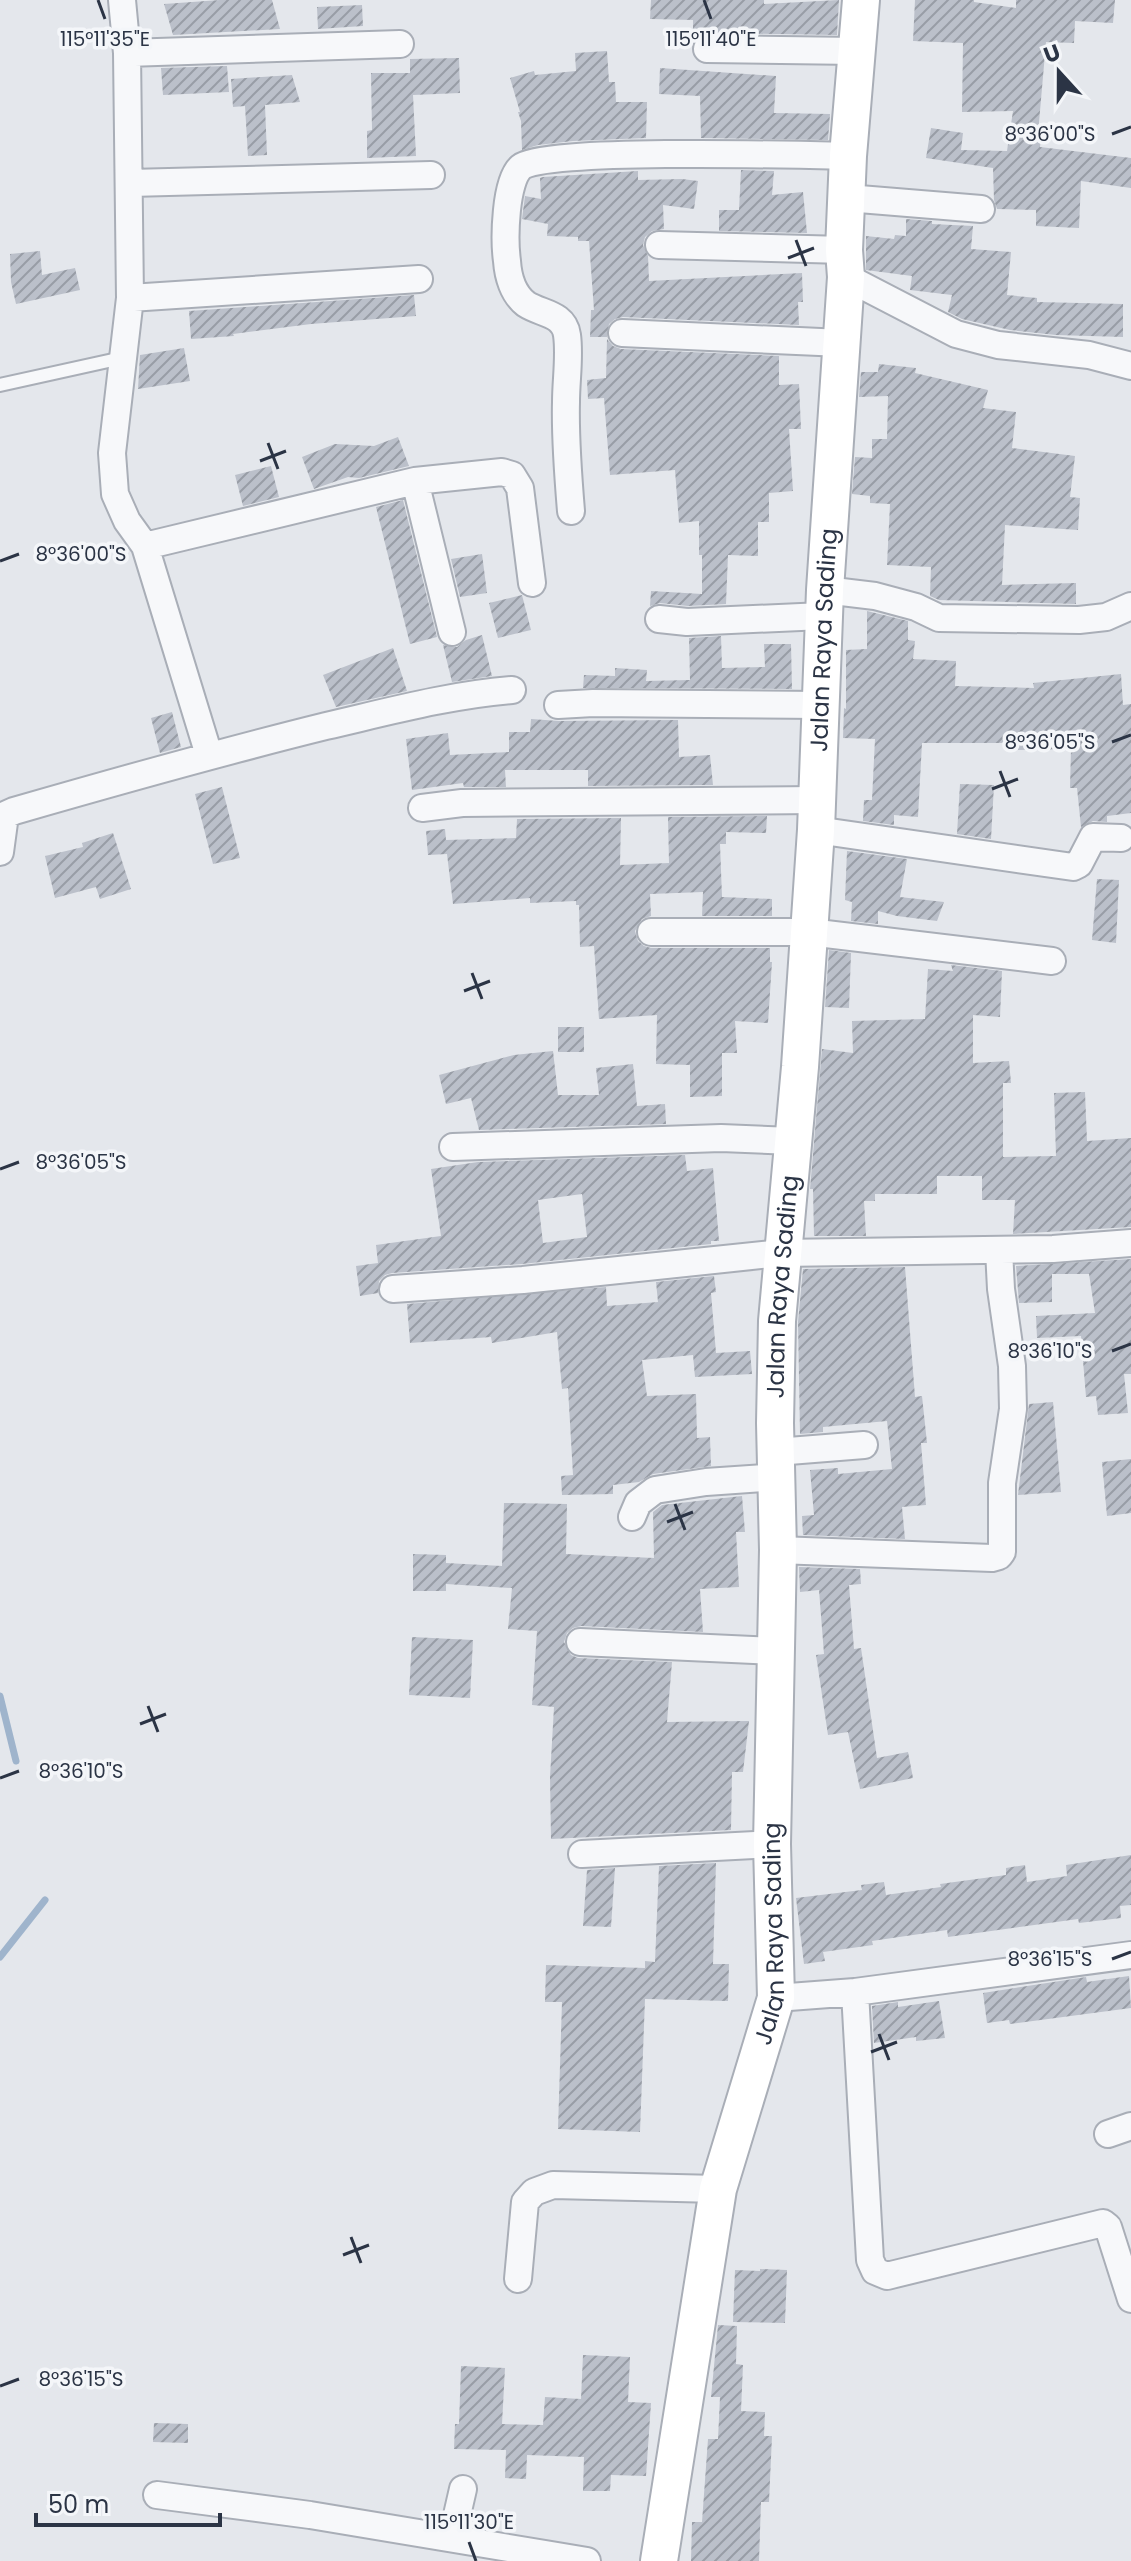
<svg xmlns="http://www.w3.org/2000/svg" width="1131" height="2561" font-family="Poppins,sans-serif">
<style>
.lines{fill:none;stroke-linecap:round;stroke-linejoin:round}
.stream{stroke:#9fb4cc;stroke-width:7}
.building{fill:url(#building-hatch);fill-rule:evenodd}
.lane-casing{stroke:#a9aeb7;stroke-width:16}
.street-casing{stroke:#a9aeb7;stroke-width:30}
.secondary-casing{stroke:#a9aeb7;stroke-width:40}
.lane{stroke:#f7f8fa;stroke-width:12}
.street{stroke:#f7f8fa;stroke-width:26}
.secondary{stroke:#fff;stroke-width:36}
.ticks{fill:none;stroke:#2b3445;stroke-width:3}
.labels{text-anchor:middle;stroke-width:7;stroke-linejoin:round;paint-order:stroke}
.street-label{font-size:24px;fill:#2b3445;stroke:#f4f6f9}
.ticks-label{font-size:20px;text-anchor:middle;fill:#2b3445;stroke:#f4f6f9;stroke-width:7;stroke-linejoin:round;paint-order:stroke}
</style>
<defs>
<pattern id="building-hatch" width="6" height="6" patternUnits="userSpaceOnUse" patternTransform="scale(2)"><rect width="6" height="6" fill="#bbc0ca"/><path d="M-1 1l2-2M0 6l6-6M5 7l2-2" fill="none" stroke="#989da6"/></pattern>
</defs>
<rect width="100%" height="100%" fill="#e4e7ec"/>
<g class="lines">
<path class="stream" d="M0 1696 16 1761
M0 1957 45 1900"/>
</g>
<path class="building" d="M220 0H272L280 29 173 35 164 4Z
M651 0H764V4L839 0 837 35 707 33 699 36 693 42V20L650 19Z
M915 0H974V2L1016 8V0H1115L1113 23 1075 21 1074 43 1046 42 1038 134 1041 136 1040 147 1131 158V188L1081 181 1079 228 1036 226V210L997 209 994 200 993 168 926 158 931 128 963 133 961 150 1007 151 1013 111 962 112 963 43 913 41Z
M362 5 363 26 318 29 317 7Z
M607 51 609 82H615L616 102H647L646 138 573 141 538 145 522 150 521 121 518 112H520L510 78 534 71 535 75 576 71 575 53Z
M459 58 460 93 413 95 416 156 367 158V131L372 130 371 73H410V59Z
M227 66 229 92 163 95 161 68Z
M660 68 776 76 774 113 830 114 828 140 701 138 700 96 659 94Z
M292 75 300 102 265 105 267 155 248 156 245 106 233 107 231 79Z
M741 170 774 171 772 195 803 192 807 233 719 231V210H739Z
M638 171V180L682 179 698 181 694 209 663 205 664 229 652 231 645 237 643 245 648 256 649 281 802 273 803 302H798L799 325 623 317 615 319 609 324 607 337H590L591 310H594L589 241H578V237L547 236 548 224 522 219 525 196 541 199 540 178 543 177Z
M906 219 932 221V224L973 226 971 249 1011 252 1007 295 1037 298V302L1123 304V337L1056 335 1010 330 962 319 948 312 952 295 910 290 912 276 866 270V236L894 239 895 235 906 236Z
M40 251 42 275 75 268 80 290 16 304 11 282 10 254Z
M414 295 416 316 311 324 233 334 234 336 191 339 189 311Z
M607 339 613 346 621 349 779 356V385L799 384 801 429H789L793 491 769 493V522H758V556L728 555 726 604 688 606 660 603 650 606 651 591 702 594V555H699V521L679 523 675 470 610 475 604 398 588 399 587 380 606 378Z
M184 348 190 381 138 389 140 355Z
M879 364 916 368 915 373 988 390 983 408 1016 412 1012 448 1075 456 1070 497 1080 498 1078 530 1005 525 1002 585 1076 583V604L939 600 930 596 931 567 887 565 890 504 870 503V496L852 494 855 457 872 458V439H887L888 396 859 397 861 372H878Z
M398 437 409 466 359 478 348 477 314 489 302 457 335 444 374 446Z
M271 466 279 497 243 506 235 475Z
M403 500 437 637 410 644 376 507Z
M482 554 487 593 460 597 451 559Z
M522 595 531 630 498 638 489 603Z
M867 611 908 621V640L915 641 913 659 956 661 955 686 1034 688 1033 683 1121 674 1123 705 1131 704V813L1107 816V822L1093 821 1081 827 1077 788H1070L1071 749 1018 750V743H922L918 817 894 815V825L863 821 864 800H872L875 739 843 738 844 708 846 709V650L867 649Z
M482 635 492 676 452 682 443 645 457 647 466 640Z
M721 636 722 668 765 667 764 644H791L792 689 583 688 584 675 615 676V668L647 670 646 681 690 680 689 638Z
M393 648 407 691 336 707 323 675Z
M172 712 181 747 160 753 151 718Z
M531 719 559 721 678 720 679 757 710 755 713 785 588 786V770H505L506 787H464L463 783 412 790 406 739 448 733 450 755 509 752V732H530Z
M960 784 994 785 991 839 957 834Z
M222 787 240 858 213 864 195 794Z
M767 816 766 833 726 832V844H720L722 897 772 899V916H702L703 892 650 894 651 916 642 919 635 931 638 941 644 946 651 948H770V962H772L768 1023 735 1021 737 1053H722V1096L690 1097V1065L656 1064 657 1015 599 1019 594 946 580 947 579 905H576V901L530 903V898L453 904 447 854 428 855 426 831 445 829 446 840 516 838 517 819 621 818 620 865 669 863 668 817Z
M113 833 131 889 100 899 96 887 55 898 45 856 83 847 82 843Z
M847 851 907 859 900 897 944 902 937 921 897 916 878 911V924L851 921 852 902 845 900Z
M1097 879 1119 880 1116 943 1092 940Z
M829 950 851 953 849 1008 825 1007Z
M951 965 1002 971 1000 1017 973 1015V1063L1009 1061 1011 1083H1003V1157L1056 1156 1054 1093 1085 1092 1087 1141 1131 1138V1227L1013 1234 1015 1200H982V1176H937V1194H875V1201H864L866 1236H814L813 1189H810L822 1049 853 1053 852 1021 925 1019 928 969 953 971Z
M558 1027H584V1052H558Z
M553 1051 558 1095H599L596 1068 633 1064 637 1106 665 1104 666 1124 479 1130 471 1098 446 1104 439 1075 514 1055Z
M685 1155 687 1171 713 1168 719 1241H711V1244L522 1264 392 1273 385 1275 379 1281 378 1293 360 1296 356 1266 378 1263 376 1245 441 1236 431 1169 478 1162ZM582 1194 587 1237 543 1243 538 1200Z
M1131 1259V1374H1124L1128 1413 1098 1415 1096 1396 1086 1397 1081 1336 1037 1338 1036 1316 1095 1313 1089 1274H1052V1302L1019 1303 1016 1266Z
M905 1267 915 1397 922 1396 927 1443H921L926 1505 902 1507 905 1539 803 1535 802 1516 814 1515 810 1470 838 1468V1474L892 1469 887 1421 823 1427V1432L800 1434 798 1322 803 1269Z
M714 1276 716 1292 711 1293 716 1353 750 1351 752 1374 695 1377 693 1355 642 1360 647 1396 696 1394 697 1438 710 1437 711 1466 653 1474 639 1482 613 1485V1494L562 1495 561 1476 573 1475 568 1388 562 1389 557 1332 492 1343 491 1337 410 1343 407 1304 606 1287 607 1306 658 1302 656 1282Z
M1053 1402 1061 1492 1018 1495 1029 1404Z
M1131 1459V1513L1107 1516 1102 1462Z
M742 1496 745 1532H736L739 1587 700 1589 703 1632 581 1626 573 1628 567 1633 564 1642 571 1655 578 1658 672 1662 667 1722 749 1721 743 1772H732L731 1830 551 1839 550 1777 554 1707 532 1705 537 1631 508 1629 512 1588 446 1584V1591H413V1554L446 1555V1563L502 1566 504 1503 567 1504 566 1554 654 1558 653 1512 662 1505Z
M799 1567 860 1569 861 1584 849 1585 854 1649 861 1648 877 1758 908 1752 913 1778 860 1789 848 1732 828 1735 816 1655 824 1654 819 1590 800 1592Z
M412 1637 473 1640 470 1698 409 1695Z
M1131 1855V1905L1120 1906 1121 1918 1079 1923 1078 1919 948 1937 947 1930 872 1941 873 1945 823 1952 825 1961 804 1964 796 1898 862 1890 861 1885 884 1882 886 1895 941 1887 940 1884 1006 1875V1868L1025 1865 1027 1882 1067 1876 1066 1865Z
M716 1863 713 1964H729L728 2001 645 1999 640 2132 558 2129 562 2002H545L546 1965 645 1968V1961L655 1962 659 1866Z
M615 1868 611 1927 583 1926 587 1870Z
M1129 1976 1131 2008 1010 2024 1009 2020 987 2023 983 1993 1086 1977 1087 1982Z
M939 2001 945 2038 916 2041V2037L874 2043 872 2006 898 2002V2007Z
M760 2269 787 2270 785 2323 733 2322 735 2270 760 2271Z
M718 2325 737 2326 736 2364 743 2365 741 2411 765 2412 764 2436H772L769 2502H761L759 2561H691L692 2522H702L708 2439H718L720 2397H711Z
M583 2355 630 2357 628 2402 651 2403 646 2476 611 2475 610 2491H583L584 2457 527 2455 526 2479 505 2478 506 2450 454 2449 455 2424H459L461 2366 505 2368 502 2424 543 2425 545 2397 581 2399Z
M154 2423 188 2424V2443L153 2442Z"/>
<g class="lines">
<g class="lane-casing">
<path id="lane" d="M0 385 122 358"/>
</g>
<g class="street-casing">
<path id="street" d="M122 0 127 53 130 298 112 453 115 494 127 521 145 546 209 755
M707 49 857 51
M127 53 400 44
M130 183 431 175
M847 198 981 209
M659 245 844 250
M846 277 956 334 998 345 1089 355 1131 366
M130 298 419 279
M622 333 842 343
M415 481 452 632
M571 511C568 475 565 438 566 402 566 380 570 356 567 335 564 313 541 314 526 304 513 294 508 276 507 261 504 239 505 181 521 167 543 148 803 155 848 156
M145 546 415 481 502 472 512 475 520 488 532 583
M825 590 875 596 916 607 939 618 1079 620 1106 617 1131 606
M659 619 687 622 823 616
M558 705 593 703 820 705
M422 808 462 803 817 800
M816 830 1073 867 1079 864 1093 837 1121 838
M0 852 5 815 14 811C118 781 221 752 326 726 387 712 449 695 512 690
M651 932H809L1052 961
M453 1147 721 1138 792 1141
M393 1289 523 1280 781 1253 1053 1249 1131 1243
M776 1452 864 1445
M632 1517 638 1503 655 1490 706 1482 777 1477
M778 1550 992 1558 999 1556 1002 1552V1483L1013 1409 1012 1366 1001 1289 999 1250
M580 1642 776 1651
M582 1854 772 1844
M855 1992 870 2260 875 2271 887 2276 1103 2223 1108 2227 1131 2299
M776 1998 855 1992 1131 1955
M1108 2134 1131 2126
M518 2279 525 2202 534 2192 553 2185 718 2189
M157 2495 310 2515 587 2561
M452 2537 463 2489"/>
</g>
<g class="secondary-casing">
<g id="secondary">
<path id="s1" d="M659 2561 718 2189 776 1998 772 1844 778 1550 775 1423 777 1321 800 1067 816 830 825 590 846 277 844 250 848 156 861 0"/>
</g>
</g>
<use href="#lane" class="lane"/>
<use href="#street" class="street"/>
<use href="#secondary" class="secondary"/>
</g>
<path class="ticks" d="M98 0 105 19M704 0 711 19M1112 134 1131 127M796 240 806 266M788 258 814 248M268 443 278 469M260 461 286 451M0 561 19 554M1112 742 1131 735M1000 771 1010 797M992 789 1018 779M472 973 482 999M464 991 490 981M0 1169 19 1162M1112 1351 1131 1344M675 1504 685 1530M667 1522 693 1512M148 1706 158 1732M140 1724 166 1714M0 1778 19 1771M1112 1959 1131 1952M879 2034 889 2060M871 2052 897 2042M351 2237 361 2263M343 2255 369 2245M0 2386 19 2379M469 2542 476 2561"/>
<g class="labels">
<g class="street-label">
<text dy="8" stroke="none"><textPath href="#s1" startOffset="1936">Jalan Raya Sading</textPath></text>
<text dy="8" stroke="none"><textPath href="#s1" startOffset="1288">Jalan Raya Sading</textPath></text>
<text dy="8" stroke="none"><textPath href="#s1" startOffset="640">Jalan Raya Sading</textPath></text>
</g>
</g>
<g class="ticks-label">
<text x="105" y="46">115°11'35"E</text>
<text x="711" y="46">115°11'40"E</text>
<text x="1050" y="141">8°36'00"S</text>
<text x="81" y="561">8°36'00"S</text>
<text x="1050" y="749">8°36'05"S</text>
<text x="81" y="1169">8°36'05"S</text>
<text x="1050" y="1358">8°36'10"S</text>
<text x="81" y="1778">8°36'10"S</text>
<text x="1050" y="1966">8°36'15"S</text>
<text x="81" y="2386">8°36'15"S</text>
<text x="469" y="2529">115°11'30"E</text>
</g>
<g transform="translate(1059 72) rotate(339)" stroke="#f4f6f9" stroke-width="6" paint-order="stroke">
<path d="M0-6L14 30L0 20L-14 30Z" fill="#2b3445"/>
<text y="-12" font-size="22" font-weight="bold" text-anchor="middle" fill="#2b3445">U</text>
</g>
<path d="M36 2513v12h184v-12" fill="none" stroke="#2b3445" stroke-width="4"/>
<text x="48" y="2513" font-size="24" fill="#2b3445" stroke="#f4f6f9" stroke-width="6" paint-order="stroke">50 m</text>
</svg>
